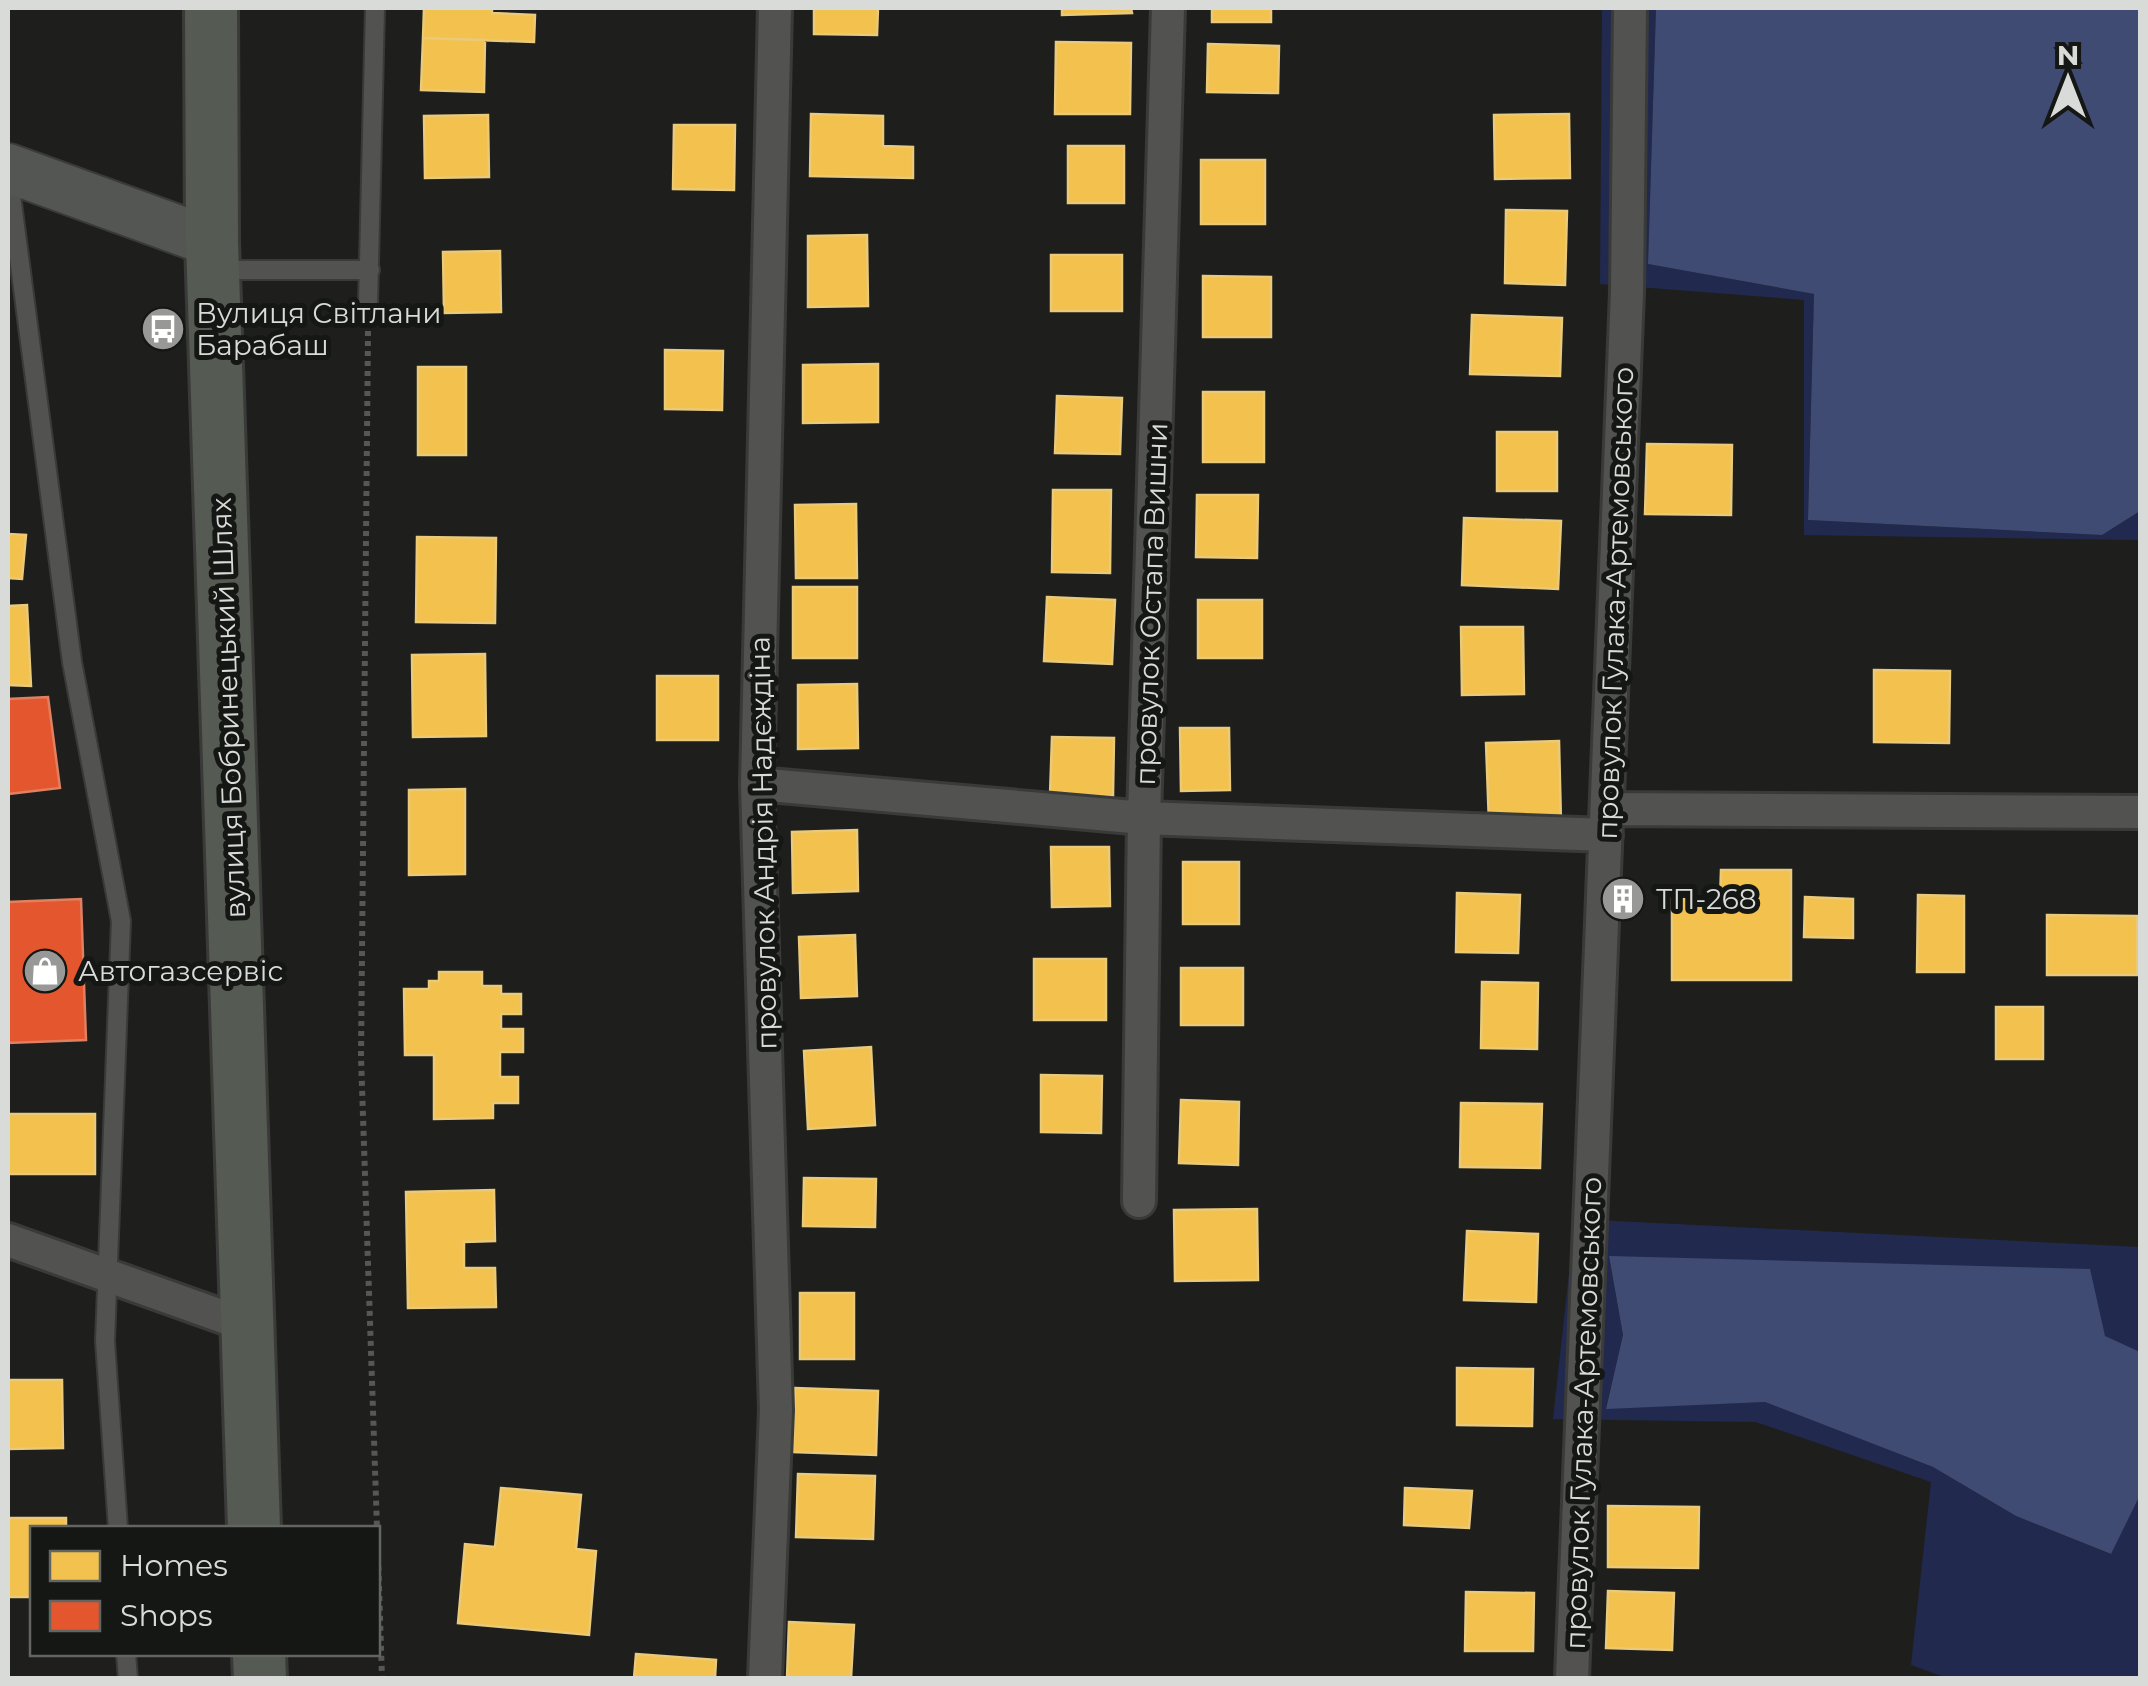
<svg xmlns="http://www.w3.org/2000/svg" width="2148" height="1686" font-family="Montserrat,sans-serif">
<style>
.green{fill:#212a4e}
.forest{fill:#404b74}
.homes{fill:#f2c14e;stroke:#eac978;stroke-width:2.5}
.shops{fill:#e4572e;stroke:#e17f61;stroke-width:2.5}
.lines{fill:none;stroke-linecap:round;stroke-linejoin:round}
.lane-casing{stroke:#3a3b39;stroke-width:22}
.street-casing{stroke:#3a3b39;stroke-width:38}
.secondary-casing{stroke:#3a3b39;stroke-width:52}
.primary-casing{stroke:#3a3b39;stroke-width:58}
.path{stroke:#565756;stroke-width:6;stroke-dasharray:5 5;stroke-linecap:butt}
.lane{stroke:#525351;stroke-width:18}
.street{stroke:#525351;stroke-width:32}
.secondary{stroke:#535653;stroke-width:48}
.primary{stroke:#555a53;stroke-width:52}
.labels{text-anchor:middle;stroke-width:10;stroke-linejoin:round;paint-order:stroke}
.poi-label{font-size:28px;fill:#d9dbd9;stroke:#141713;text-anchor:start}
.street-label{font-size:28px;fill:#d9dbd9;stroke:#141713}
</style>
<rect width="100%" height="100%" fill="#1e1f1d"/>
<path class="green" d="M1602 8H1656L1648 264 1814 294 1808 520 2102 535 2140 511V540L1804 535V300L1600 284Z
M1575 1219 2140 1247V1352L2105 1337 1609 1257 1623 1335 1606 1408 1765 1402 1933 1467 2016 1516 2110 1554 2140 1495V1678H1947L1911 1665 1931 1482 1756 1422 1553 1419Z"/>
<path class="forest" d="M1656 8H2140V511L2102 535 1808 520 1814 294 1648 264Z
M1609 1256 2090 1269 2105 1336 2140 1352V1495L2111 1554 2016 1516 1933 1467 1765 1402 1606 1409 1623 1335Z"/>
<path class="homes" d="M424 8H492V13L535 15 534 42 423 38Z
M814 8H878L877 35 814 34Z
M1062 8H1131L1132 13 1062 15Z
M1212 8H1271V22H1212Z
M423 38 485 40 484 92 421 90Z
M1056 42 1131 43 1130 114H1055Z
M1208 44 1279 46 1278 93 1207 92Z
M811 114 883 116V146L913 147V178L810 176Z
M1569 114 1570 178 1495 179 1494 115Z
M488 115 489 177 425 178 424 116Z
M674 125H735L734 190 673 189Z
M1068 146H1124V203H1068Z
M1201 160H1265V224H1201Z
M1506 210 1567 211 1565 285 1505 283Z
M867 235 868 306 808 307V236Z
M500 251 501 312 444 313 443 252Z
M1051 255H1122V311H1051Z
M1203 276 1271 277V337H1203Z
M1472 315 1562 318 1560 376 1470 374Z
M665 350 723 351 722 410 665 409Z
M878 364V422L803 423V365Z
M418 367H466V455H418Z
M1203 392H1264V462H1203Z
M1057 396 1122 398 1120 454 1055 453Z
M1497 432H1557V491H1497Z
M1647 444 1732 445 1731 515 1645 514Z
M1053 490H1111L1110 573 1052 572Z
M1197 495H1258L1257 558 1196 557Z
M856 504 857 578H796L795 505Z
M1464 518 1561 521 1558 589 1462 585Z
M8 534 26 535 22 579 8 578Z
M417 537 496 538 495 623 416 622Z
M793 587H857V658H793Z
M1047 597 1115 600 1112 664 1044 661Z
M1198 600H1262V658H1198Z
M27 605 31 686 8 685V606Z
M1461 627H1523L1524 694 1462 695Z
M485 654 486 736 413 737 412 655Z
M1874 670 1950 671 1949 743 1874 742Z
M657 676H718V740H657Z
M857 684 858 748 798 749V685Z
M1180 728H1229L1230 790 1181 791Z
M1052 737 1114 738 1113 796 1050 795Z
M1559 741 1561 822 1489 824 1486 743Z
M465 789V874L409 875V790Z
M857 830 858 891 793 893 792 832Z
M1051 847H1109L1110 906 1052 907Z
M1183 862H1239V924H1183Z
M1721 870H1791V980H1672V899L1720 900Z
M1457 893 1520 895 1518 953 1456 952Z
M1918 895 1964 896V972H1917Z
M1805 897 1853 899V938L1804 937Z
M2047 915 2137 916V975H2047Z
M855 935 857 996 801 998 799 937Z
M1034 959H1106V1020H1034Z
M1181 968H1243V1025H1181Z
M439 972H482V986H501V994H521V1014H501V1029H523V1052H500V1077H518V1103H493V1118L434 1119V1055H405L404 989H429V981H439Z
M1482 982 1538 983 1537 1049 1481 1048Z
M1996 1007H2043V1059H1996Z
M871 1047 875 1125 808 1129 804 1051Z
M1041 1075 1102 1076 1101 1133 1041 1132Z
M1181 1100 1239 1102 1238 1165 1179 1163Z
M1461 1103 1542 1104 1540 1168 1460 1167Z
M8 1114H95V1174H8Z
M804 1178 876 1179 875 1227 803 1226Z
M494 1190 495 1241 464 1242V1268H495L496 1307 408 1308 406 1192Z
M1257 1209 1258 1280 1175 1281 1174 1210Z
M1467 1231 1538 1234 1536 1302 1464 1300Z
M800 1293H854V1359H800Z
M1457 1368 1533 1369 1532 1426 1457 1425Z
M8 1380H62L63 1448 8 1449Z
M795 1388 878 1391 876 1455 793 1452Z
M798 1474 875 1476 873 1539 796 1537Z
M501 1488 581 1495 576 1549 596 1551 589 1635 458 1623 465 1544 495 1547Z
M1405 1488 1472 1491 1469 1528 1404 1525Z
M1608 1506 1699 1507 1698 1568 1608 1567Z
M8 1518H66V1528H32V1597H8Z
M1608 1591 1674 1593 1672 1650 1606 1648Z
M1466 1592 1534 1593 1533 1651H1465Z
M789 1622 854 1625 851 1678H787Z
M636 1654 716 1660 715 1678H634Z"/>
<path class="shops" d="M48 697 60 788 8 794V699Z
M81 899 86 1040 8 1043V902Z"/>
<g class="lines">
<g class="lane-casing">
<path id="lane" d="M8 173 72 662 121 921 105 1341 118 1528
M215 270H370
M368 305 375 8
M126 1654 128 1678"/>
</g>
<g class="street-casing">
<path id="street" d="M757 784 1144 818 1606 835
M1607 809 2140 812
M1139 1201 1144 818 1168 8
M8 1240 249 1326
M765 1678 776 1410 757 784 775 8
M1572 1678 1627 292 1630 8"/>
</g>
<g class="secondary-casing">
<path id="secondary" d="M8 168 212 242"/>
</g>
<g class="primary-casing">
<path id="primary" d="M211 8 212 242 254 1528
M259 1654 260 1678"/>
</g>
<path class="path" d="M368 331 361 1057 377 1528
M378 1556 382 1678"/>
<use href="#lane" class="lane"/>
<use href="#street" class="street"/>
<use href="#secondary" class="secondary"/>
<use href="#primary" class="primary"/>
</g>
<defs>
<g id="bus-disc" transform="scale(2.25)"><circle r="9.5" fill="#989997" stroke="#141713"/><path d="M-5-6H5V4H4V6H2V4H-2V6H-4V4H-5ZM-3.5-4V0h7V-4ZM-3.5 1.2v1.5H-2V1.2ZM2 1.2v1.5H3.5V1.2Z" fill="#fff"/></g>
<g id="building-disc" transform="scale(2.25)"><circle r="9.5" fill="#989997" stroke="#141713"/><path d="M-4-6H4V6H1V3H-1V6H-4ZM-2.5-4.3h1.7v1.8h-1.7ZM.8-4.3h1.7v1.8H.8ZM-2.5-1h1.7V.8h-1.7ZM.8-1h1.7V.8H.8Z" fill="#fff"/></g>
<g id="shop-disc" transform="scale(2.25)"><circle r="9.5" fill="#989997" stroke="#141713"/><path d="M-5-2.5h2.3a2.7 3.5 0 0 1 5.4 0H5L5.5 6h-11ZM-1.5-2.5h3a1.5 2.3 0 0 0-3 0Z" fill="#fff"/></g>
</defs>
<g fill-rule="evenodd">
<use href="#bus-disc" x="163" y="329"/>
<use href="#building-disc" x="1623" y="899"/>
<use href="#shop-disc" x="45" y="971"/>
</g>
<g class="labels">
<g class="poi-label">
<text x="196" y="323">Вулиця Світлани<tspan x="196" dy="32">Барабаш</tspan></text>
<text x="1656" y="909">ТП-268</text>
<text x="78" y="981">Автогазсервіс</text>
</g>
<g class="street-label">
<text transform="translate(1615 603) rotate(-88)" y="10">провулок Гулака-Артемовського</text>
<text transform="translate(1151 604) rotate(-88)" y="10">провулок Остапа Вишни</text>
<text transform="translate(228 708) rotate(-92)" y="10">вулиця Бобринецький Шлях</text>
<text transform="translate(763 843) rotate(-91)" y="10">провулок Андрія Надєждіна</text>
<text transform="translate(1583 1413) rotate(-88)" y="10">провулок Гулака-Артемовського</text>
</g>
</g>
<rect width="2148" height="1686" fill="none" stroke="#d9dbd9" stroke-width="20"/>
<rect x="30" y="1526" width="350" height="130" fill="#141713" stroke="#636562" stroke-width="2.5"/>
<rect x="50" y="1551" width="50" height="30" fill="#f2c14e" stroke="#636562" stroke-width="2.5"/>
<text x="120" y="1576" font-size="30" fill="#d9dbd9">Homes</text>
<rect x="50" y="1601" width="50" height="30" fill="#e4572e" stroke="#636562" stroke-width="2.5"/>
<text x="120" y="1626" font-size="30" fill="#d9dbd9">Shops</text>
<g transform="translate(2068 80)" stroke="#141713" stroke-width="8" paint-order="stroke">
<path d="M0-8L18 38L0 25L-18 38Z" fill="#d9dbd9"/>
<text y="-15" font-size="28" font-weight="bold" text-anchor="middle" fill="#d9dbd9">N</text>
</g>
</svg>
